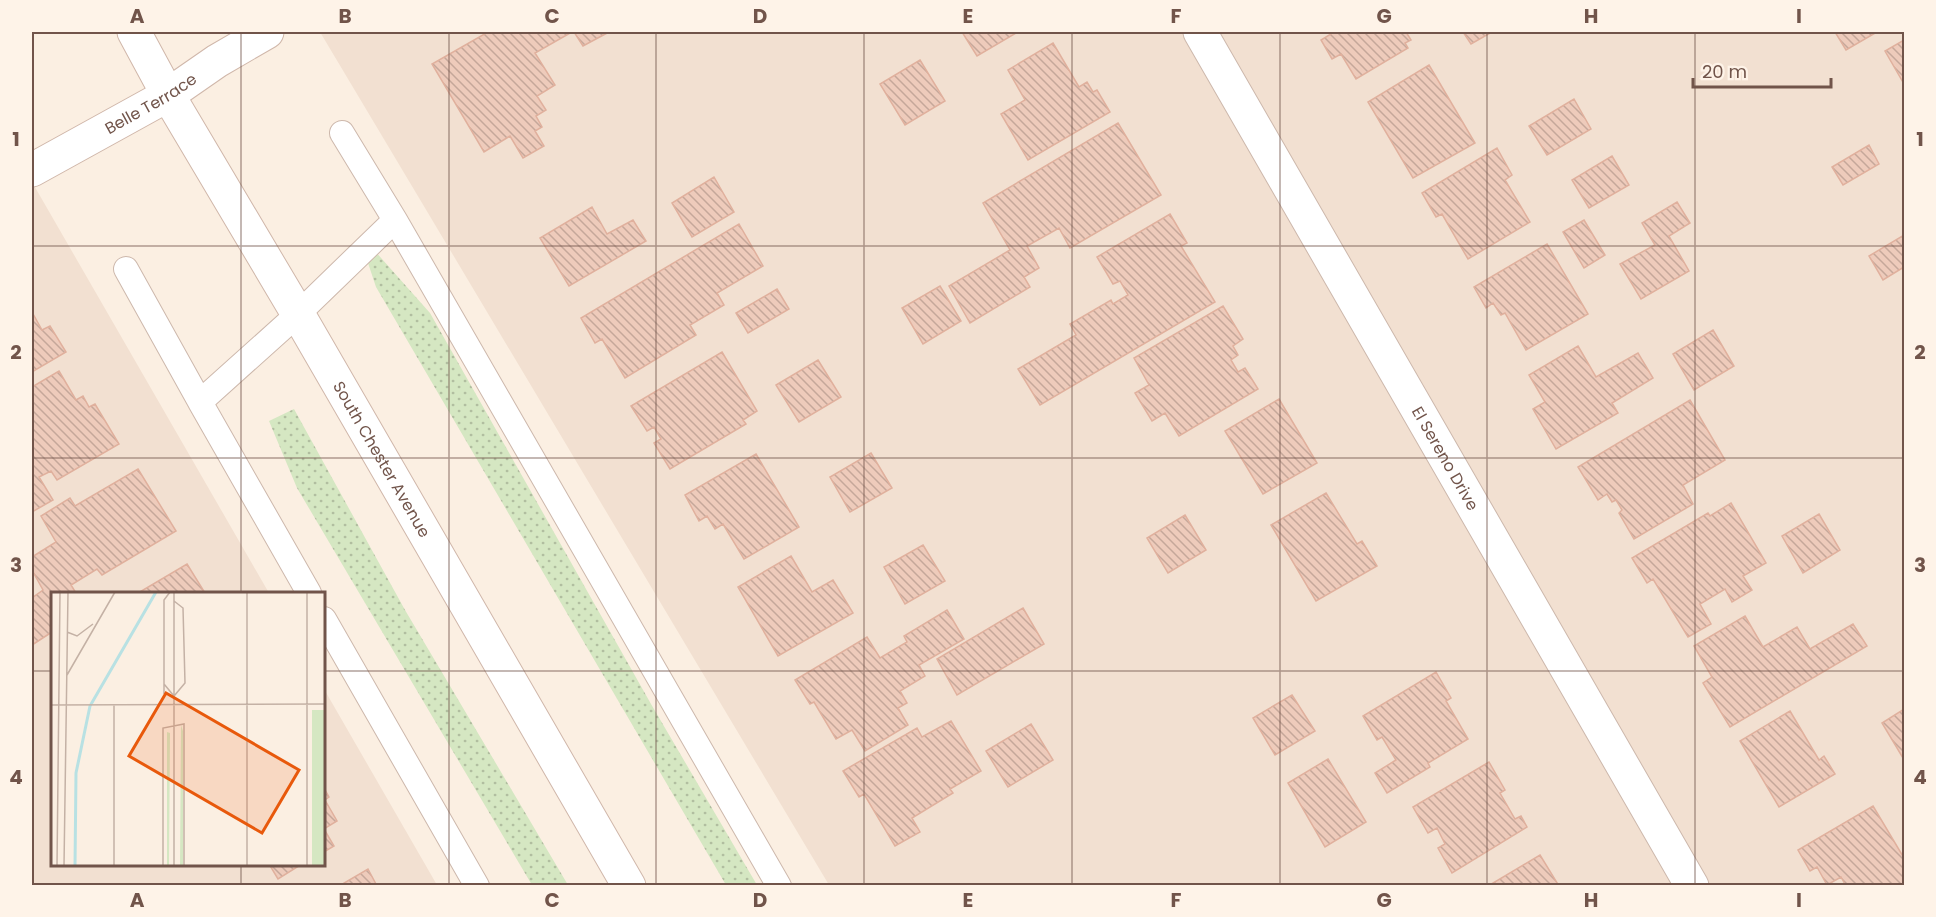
<svg xmlns="http://www.w3.org/2000/svg" width="1936" height="917" font-family="Poppins,sans-serif">
<style>
.residential{fill:#f2e0d1}
.grass{fill:url(#grass-dots)}
.building{fill:url(#building-back-hatch);stroke:#e0b09d;stroke-width:1.5}
.lines{fill:none;stroke-linecap:round;stroke-linejoin:round}
.lane-casing{stroke:#cdb8ac;stroke-width:26}
.street-casing{stroke:#cdb8ac;stroke-width:35}
.secondary-casing{stroke:#d0b7aa;stroke-width:35}
.lane{stroke:#fff;stroke-width:24}
.street{stroke:#fff;stroke-width:33}
.secondary{stroke:#fff;stroke-width:33}
.grid{fill:none;stroke:#71544a;stroke-width:1.5;stroke-opacity:0.55}
.labels{text-anchor:middle;stroke-width:6;stroke-linejoin:round;paint-order:stroke}
.street-label{font-size:16px;fill:#71544a;stroke:#fef3e8}
.inset-river{fill:none;stroke:#b8e1e3;stroke-width:3}
.inset-road{fill:none;stroke:#c4b1a5;stroke-width:1.5}
.view{fill:#e8590c;fill-opacity:0.15;stroke:#e8590c;stroke-width:3}
.inset-edge{fill:none;stroke:#71544a;stroke-width:3}
.neatline{fill:none;stroke:#71544a;stroke-width:2}
.grid-label{font-size:20px;text-anchor:middle;font-weight:bold;fill:#71544a}
</style>
<defs>
<pattern id="grass-dots" width="8" height="8" patternUnits="userSpaceOnUse" patternTransform="scale(1.5)"><rect width="8" height="8" fill="#d5e7c2"/><path d="M2 2h.1M6 6h.1" fill="none" stroke="#b1bea0" stroke-width="1.8" stroke-linecap="round"/></pattern>
<pattern id="building-back-hatch" width="6" height="6" patternUnits="userSpaceOnUse" patternTransform="scale(1.5)"><rect width="6" height="6" fill="#eecbbb"/><path d="M-1 5l2 2M0 0l6 6M5-1l2 2" fill="none" stroke="#c5a79a"/></pattern>
</defs>
<rect width="100%" height="100%" fill="#fbefe2"/>
<path class="residential" d="M320 32H1904V885H829Z
M32 182 269 593H52V864H324V689L437 885H32Z"/>
<path class="grass" d="M374 250 430 313 651 704 757 885H726L376 287 365 254Z
M294 409 405 610 568 885H532L297 488 269 421Z"/>
<path class="building" d="M488 32H572L535 53 555 85 537 96 546 110 536 116 542 127 535 131 544 146 523 158 510 136 484 152 432 64Z
M574 32H609L583 46Z
M962 32H1018L977 56Z
M1330 32H1406L1411 40 1405 43 1408 48 1356 79 1341 54 1332 59 1321 40 1331 34Z
M1463 32H1492L1471 44Z
M1835 32H1877L1846 50Z
M1904 40V84L1885 51Z
M1053 43 1079 87 1087 82 1093 92 1097 90 1110 112 1028 160 1001 114 1025 100 1008 70Z
M920 60 945 101 905 125 880 84Z
M1429 65 1475 143 1413 178 1368 102Z
M1574 99 1591 129 1547 155 1529 126Z
M1118 123 1161 195 1070 248 1059 228 1027 246 1039 268 1024 277 1030 287 970 323 949 286 1010 250 983 203Z
M1869 145 1879 164 1843 185 1832 167Z
M1497 148 1512 175 1505 180 1530 222 1468 259 1442 214 1436 217 1422 193Z
M1612 156 1629 185 1589 208 1572 180Z
M714 177 734 212 692 237 672 203Z
M1677 202 1690 223 1669 236 1689 271 1641 299 1620 264 1655 245 1642 223Z
M592 207 607 234 633 220 646 241 569 286 540 238Z
M1170 214 1187 243 1181 246 1215 302 1040 405 1018 369 1076 335 1070 324 1111 300 1113 304 1128 295 1120 281 1113 284 1097 257Z
M1584 220 1605 255 1584 268 1563 232Z
M739 224 763 266 717 293 724 305 690 325 696 335 625 378 602 339 595 343 581 318Z
M1904 235V267L1883 280 1869 256Z
M1547 244 1588 314 1526 350 1505 313 1501 315 1493 303 1486 308 1474 287Z
M940 286 961 321 923 344 902 308Z
M777 289 789 309 748 333 736 313Z
M1223 306 1243 339 1233 346 1238 355 1231 360 1238 372 1245 368 1258 389 1179 436 1165 413 1152 421 1135 393 1149 385 1134 358Z
M32 312 42 330 50 326 66 352 32 372Z
M1713 330 1734 366 1694 390 1673 354Z
M1578 346 1596 377 1638 353 1653 378 1612 403 1618 413 1556 449 1533 409 1545 402 1529 375Z
M722 352 757 411 743 420 746 424 670 469 654 443 661 439 654 427 647 431 631 406Z
M818 360 841 397 799 422 776 385Z
M59 371 76 400 83 396 89 407 95 404 119 444 57 480 51 471 39 477 53 500 32 512V387Z
M1279 399 1317 463 1263 494 1225 431Z
M1690 400 1725 460 1683 485 1693 504 1634 539 1619 513 1622 510 1616 500 1612 502 1607 494 1598 500 1578 467Z
M871 453 892 488 850 512 830 477Z
M756 454 799 527 744 559 723 524 715 529 707 516 699 521 685 495Z
M138 469 176 531 102 575 97 569 71 585 76 593H52V632L32 645V598L43 590 32 570V557L56 542 41 516 70 498 75 506Z
M1326 493 1357 544 1362 541 1377 566 1316 601 1271 525Z
M1731 503 1766 563 1743 576 1752 590 1732 602 1725 589 1700 604 1711 624 1688 637 1653 579 1647 583 1632 558 1708 513 1710 516Z
M1819 514 1840 550 1803 573 1782 536Z
M1185 515 1206 550 1168 573 1147 538Z
M923 545 945 581 905 604 884 567Z
M791 556 812 592 833 580 853 613 778 656 738 587Z
M187 564 205 593H138Z
M1023 608 1044 644 957 695 937 659Z
M947 610 964 639 919 665 925 676 900 691 907 703 898 708 908 725 865 751 852 730 836 739 814 702 810 704 795 680 867 637 880 658 907 642 904 636Z
M1745 616 1763 647 1797 627 1810 649 1853 624 1867 646 1730 727 1703 683 1712 677 1694 646Z
M1436 672 1451 698 1446 701 1468 739 1428 763 1430 767 1387 793 1375 773 1396 760 1382 737 1377 740 1363 716Z
M1292 695 1315 731 1275 755 1253 718Z
M1904 709V757L1903 758 1882 723Z
M1790 711 1819 760 1824 756 1835 774 1779 807 1740 741Z
M951 721 981 771 950 789 953 793 912 818 920 832 895 846 864 794 859 797 843 771 917 728 922 737Z
M1031 724 1053 760 1008 787 986 751Z
M1328 759 1366 822 1325 847 1288 783Z
M1489 762 1505 790 1500 793 1515 819 1521 816 1527 827 1452 873 1438 848 1445 844 1437 828 1428 833 1413 807Z
M324 788 329 797 325 800 337 821 324 829Z
M1873 806 1904 858V885L1846 886 1841 877 1827 885 1817 867 1810 871 1798 850Z
M324 829 334 846 324 852Z
M1540 855 1559 886H1488Z
M269 864H302L278 879Z
M368 869 377 886H339Z"/>
<g class="lines">
<g class="lane-casing">
<path id="lane" d="M342 133 395 220
M126 269 200 402
M309 593 200 402 298 314 395 220 779 886
M324 619 477 886"/>
</g>
<g class="street-casing">
<g id="street">
<path id="s1" d="M1200 32 1692 886"/>
</g>
</g>
<g class="secondary-casing">
<g id="secondary">
<path id="s2" d="M134 32 168 95 298 314 629 886"/>
<path id="s3" d="M32 170 168 95 217 61 267 32"/>
</g>
</g>
<use href="#lane" class="lane"/>
<use href="#street" class="street"/>
<use href="#secondary" class="secondary"/>
</g>
<path class="grid" d="M241 32V593M449 32V886M656 32V886M864 32V886M1072 32V886M1280 32V886M1487 32V886M1695 32V886M32 246H1904M32 458H1904M32 671H52M324 671H1904M241 864V886"/>
<g class="labels">
<g class="street-label">
<text dy="6" stroke="none"><textPath href="#s3" startOffset="136">Belle Terrace</textPath></text>
<text dy="6" stroke="none"><textPath href="#s2" startOffset="494">South Chester Avenue</textPath></text>
<text dy="6" stroke="none"><textPath href="#s1" startOffset="492">El Sereno Drive</textPath></text>
</g>
</g>
<g transform="translate(51 592)">
<rect width="274" height="274" fill="#fbefe2"/>
<path d="M130 133 132 139V274H129ZM116 140 119 141 118 274H116Z" fill="#d5e7c2"/>
<path d="M261 118H274V274H261Z" fill="#d5e7c2"/>
<path class="inset-river" d="M24 274 25 181 39 114 105 0"/>
<path class="inset-road" d="M16 40 26 44 42 32M16 83 64 0M113 92 123 104 134 91 132 16 123 9M113 102V8L119 0M0 113 275 112M6 274 9 0M13 274 17 0M63 274V113M112 274V136L133 132V274M123 274V0M196 274V0M256 274V0"/>
<path class="view" d="M115 101 248 178 211 241 78 164Z"/>
<rect width="274" height="274" class="inset-edge"/>
</g>
<rect width="1936" height="917" fill="none" stroke="#fef3e8" stroke-width="66"/>
<path d="M1693 78v9h138v-9" fill="none" stroke="#71544a" stroke-width="3"/>
<text x="1702" y="78" font-size="18" fill="#71544a" stroke="#fef3e8" stroke-width="4.5" paint-order="stroke">20 m</text>
<rect x="33" y="33" width="1870" height="851" class="neatline"/>
<g class="grid-label">
<text x="137" y="23">A</text>
<text x="345" y="23">B</text>
<text x="552" y="23">C</text>
<text x="760" y="23">D</text>
<text x="968" y="23">E</text>
<text x="1176" y="23">F</text>
<text x="1384" y="23">G</text>
<text x="1591" y="23">H</text>
<text x="1799" y="23">I</text>
<text x="16" y="146">1</text>
<text x="1920" y="146">1</text>
<text x="16" y="359">2</text>
<text x="1920" y="359">2</text>
<text x="16" y="572">3</text>
<text x="1920" y="572">3</text>
<text x="16" y="784">4</text>
<text x="1920" y="784">4</text>
<text x="137" y="907">A</text>
<text x="345" y="907">B</text>
<text x="552" y="907">C</text>
<text x="760" y="907">D</text>
<text x="968" y="907">E</text>
<text x="1176" y="907">F</text>
<text x="1384" y="907">G</text>
<text x="1591" y="907">H</text>
<text x="1799" y="907">I</text>
</g>
</svg>
